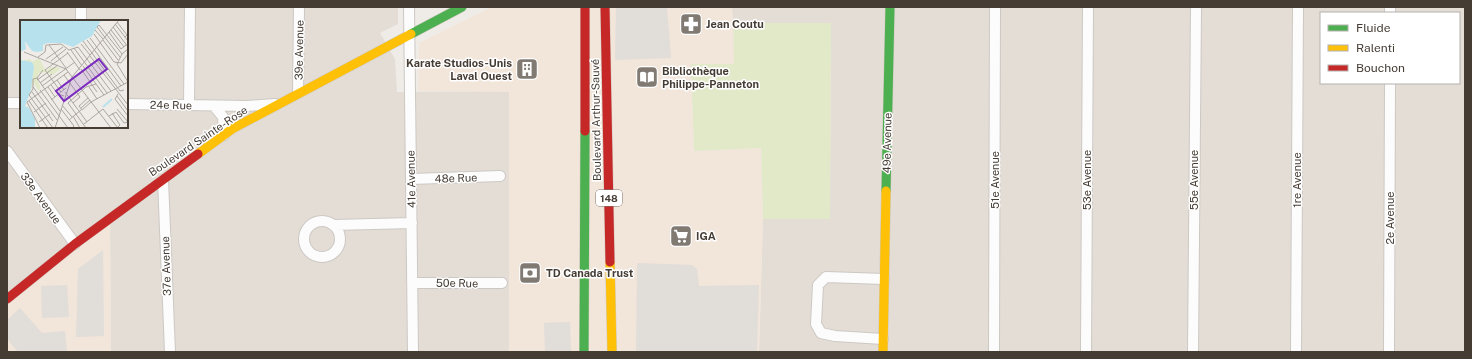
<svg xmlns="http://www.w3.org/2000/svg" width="1472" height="359" font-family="'Public Sans',sans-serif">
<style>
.residential{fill:#e3ddd5;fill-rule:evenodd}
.commercial{fill:#f2e5da}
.green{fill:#e1e9c8}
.parking{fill:#e1ddd9}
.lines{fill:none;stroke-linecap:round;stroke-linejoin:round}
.street-casing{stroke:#ccc8c4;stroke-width:12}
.fast-casing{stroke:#d0c9c0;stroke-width:10}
.slow-casing{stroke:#d0c9c0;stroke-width:10}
.jam-casing{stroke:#d0c9c0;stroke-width:10}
.street{stroke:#fdfcfc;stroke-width:10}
.fast{stroke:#4caf50;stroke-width:9}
.slow{stroke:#ffc107;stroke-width:9}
.jam{stroke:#c62828;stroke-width:9}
.labels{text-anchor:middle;stroke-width:3;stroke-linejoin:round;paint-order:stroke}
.shield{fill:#fff;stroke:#7d7671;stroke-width:1}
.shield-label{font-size:10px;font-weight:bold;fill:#453c34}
.poi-label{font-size:11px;font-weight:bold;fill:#453c34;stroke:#fff;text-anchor:start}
.street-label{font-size:11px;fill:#453c34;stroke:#fff}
.inset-river{fill:none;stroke:#b8e1ee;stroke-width:2}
.inset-road{fill:none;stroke:#aba6a0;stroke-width:1}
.view{fill:#7b2cbf;fill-opacity:0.15;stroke:#7b2cbf;stroke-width:2}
.inset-edge{fill:none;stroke:#453c34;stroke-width:2}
</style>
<rect width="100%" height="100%" fill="#efece8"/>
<path class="residential" d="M7 7H398V24L380 33 395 59 397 92 509 91V352H111L110 218 7 299ZM21 21H127V127H21Z
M732 7H1465V352H759L763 219H830L831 23H733ZM1321 13H1459V83H1321Z"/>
<path class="commercial" d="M488 7H732L735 64H691L694 151 761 148 763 219 759 352H509V92L418 91 419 43 488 9Z
M110 218 111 352H7V299Z"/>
<path class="green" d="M733 23H831L830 219H763L761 148 694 151 691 64H734Z"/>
<path class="parking" d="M616 7H667L671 58 615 60Z
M103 250 104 336 76 337 78 269Z
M637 263 692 265 697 269 699 286 759 285 757 352H636Z
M67 285 69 317 42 318 41 286Z
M20 308 42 333 65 331 67 352H18L7 339V320Z
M570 322 571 352H545L544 323Z"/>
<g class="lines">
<g class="street-casing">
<path id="street" d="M409 7 413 352
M1390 13V7
M81 21V7
M298 93 299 7
M7 103H21
M127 104 247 106 275 104
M189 105 190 7
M214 106 223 117 224 135
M7 151 75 244
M411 179 500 176
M163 180 170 352
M304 239a18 18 0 1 1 36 0a18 18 0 1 1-36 0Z
M334 225 412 223
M412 283H502
M883 339 835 336 821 333 816 324 818 285 826 277 884 279
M994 352 995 7
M1086 352 1088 7
M1193 352 1196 7
M1296 352 1298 7
M1389 352 1390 83"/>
</g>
<g class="fast-casing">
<path id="fast" d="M411 34 462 7
M886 191 890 7
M584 352 585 131"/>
</g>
<g class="slow-casing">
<path id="slow" d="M198 154 232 129 411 34
M610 262 612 352
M883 352 886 191"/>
</g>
<g class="jam-casing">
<path id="jam" d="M605 7 610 262
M585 131V7
M7 299 75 244 198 154"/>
</g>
<use href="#street" class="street"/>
<use href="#fast" class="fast"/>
<use href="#slow" class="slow"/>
<use href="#jam" class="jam"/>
</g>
<defs>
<g id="pharmacy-square" transform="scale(1.15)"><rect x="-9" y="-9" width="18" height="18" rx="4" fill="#807a73" stroke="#fff"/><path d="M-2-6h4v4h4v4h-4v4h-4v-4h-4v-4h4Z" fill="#fff"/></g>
<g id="building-square" transform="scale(1.15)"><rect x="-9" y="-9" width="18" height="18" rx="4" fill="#807a73" stroke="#fff"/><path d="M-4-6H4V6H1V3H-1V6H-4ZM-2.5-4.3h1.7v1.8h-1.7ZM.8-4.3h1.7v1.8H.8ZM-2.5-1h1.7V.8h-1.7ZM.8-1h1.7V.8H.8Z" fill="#fff"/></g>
<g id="library-square" transform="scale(1.15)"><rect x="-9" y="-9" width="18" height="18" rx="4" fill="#807a73" stroke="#fff"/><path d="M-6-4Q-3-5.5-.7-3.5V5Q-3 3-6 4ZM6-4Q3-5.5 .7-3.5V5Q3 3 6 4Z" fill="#fff"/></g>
<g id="supermarket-square" transform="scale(1.15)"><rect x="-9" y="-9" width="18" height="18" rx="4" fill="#807a73" stroke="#fff"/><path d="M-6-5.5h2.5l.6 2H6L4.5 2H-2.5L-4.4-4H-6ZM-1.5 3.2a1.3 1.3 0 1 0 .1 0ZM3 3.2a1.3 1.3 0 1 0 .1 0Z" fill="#fff"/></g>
<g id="bank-square" transform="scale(1.15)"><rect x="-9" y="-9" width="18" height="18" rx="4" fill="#807a73" stroke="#fff"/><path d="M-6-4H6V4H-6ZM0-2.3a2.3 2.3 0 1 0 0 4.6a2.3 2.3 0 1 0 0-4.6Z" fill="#fff"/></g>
</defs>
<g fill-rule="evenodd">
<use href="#pharmacy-square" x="691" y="24"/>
<use href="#building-square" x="527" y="69"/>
<use href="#library-square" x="647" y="77"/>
<use href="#supermarket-square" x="681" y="236"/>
<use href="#bank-square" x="530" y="273"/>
</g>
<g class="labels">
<rect class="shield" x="596" y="190" width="26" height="16" rx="3"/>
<g class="shield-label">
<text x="609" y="202">148</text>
</g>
<g class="poi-label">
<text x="706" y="28">Jean Coutu</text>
<text x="512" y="67" text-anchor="end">Karate Studios-Unis<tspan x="512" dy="13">Laval Ouest</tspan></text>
<text x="662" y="75">Bibliothèque<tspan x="662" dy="13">Philippe-Panneton</tspan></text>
<text x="696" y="240">IGA</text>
<text x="546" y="277">TD Canada Trust</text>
</g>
<g class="street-label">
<text transform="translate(299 50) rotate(-89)" y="4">39e Avenue</text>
<text transform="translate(171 105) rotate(1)" y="4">24e Rue</text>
<text transform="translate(596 120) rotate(-91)" y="4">Boulevard Arthur-Sauvé</text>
<text transform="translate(198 141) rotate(-34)" y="4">Boulevard Sainte-Rose</text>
<text transform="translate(887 143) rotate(-89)" y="4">49e Avenue</text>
<text transform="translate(456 178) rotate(-2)" y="4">48e Rue</text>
<text transform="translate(411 179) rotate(-91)" y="4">41e Avenue</text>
<text transform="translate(995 180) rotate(-90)" y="4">51e Avenue</text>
<text transform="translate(1087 180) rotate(-90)" y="4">53e Avenue</text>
<text transform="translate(1194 180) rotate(-90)" y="4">55e Avenue</text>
<text transform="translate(1297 180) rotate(-90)" y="4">1re Avenue</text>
<text transform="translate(41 198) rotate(54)" y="4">33e Avenue</text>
<text transform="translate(1390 218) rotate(-90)" y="4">2e Avenue</text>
<text transform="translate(166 266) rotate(-92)" y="4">37e Avenue</text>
<text transform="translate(457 283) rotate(1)" y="4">50e Rue</text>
</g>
</g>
<g transform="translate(20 20)">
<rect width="108" height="108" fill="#efece8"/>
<path d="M19 38 26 51 31 47 41 48 33 55 26 52 19 53 17 59 21 69 18 70 14 63 7 78 2 71 6 52 2 41 10 39 12 42Z" fill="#e1e9c8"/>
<path d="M0 0H81L72 16 53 27 42 23H27L23 25V31L17 32 12 31 5 21 6 29 0 32ZM0 40 12 42 14 46 11 70 5 86 9 88 15 99V108H0Z" fill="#b8e1ee"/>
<path class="inset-river" d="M83 87 92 79"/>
<path class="inset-road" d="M97 2 107 15 105 17M95 4 108 21M79 5 77 7 100 37M79 5 102 34M93 7 108 27M75 10 83 19M91 10 104 27M89 12 101 29 106 25M74 14 94 42 101 43 108 34M70 18 104 64M67 20 101 66M83 20 98 40M63 21 100 71 104 70M61 24 70 35M29 25 46 48M54 28 87 73M108 29 102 34 97 44 108 62M51 30 62 46M4 32 46 49 91 108M47 32 60 50M70 36 108 85M18 37 25 32 26 25 41 24 49 30 58 27 91 71M26 39 43 27M31 41 46 29M63 46 84 75M61 49 77 72M23 50 17 58 13 59V69L9 75 33 108M25 50 48 33M25 50 41 72M44 55 60 77 53 83M17 58 40 91M17 60 38 45M37 60 44 70M20 63 32 54M31 65 38 74 44 76M22 66 55 42M13 67 37 100M28 67 35 77M69 67 77 79M20 70 48 108M12 72 33 101M45 72 67 102M98 74 95 79 108 96M97 76 108 91M68 78 59 86 62 90 71 82M31 80 46 68M9 81 28 108M71 82 108 62M42 85 52 97M61 88 70 80M41 89 54 106 52 108M97 89 108 102M14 92 26 83M92 93 100 105 98 107M53 96 60 108M89 96 96 92 104 103 108 102M49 100 61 90M19 102 30 94M64 104 83 89 98 108M20 108 7 82 48 52M35 108 52 57 99 0M66 108 48 83 66 67 76 64"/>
<path class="view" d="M79 39 87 49 44 81 36 71Z"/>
<rect width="108" height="108" class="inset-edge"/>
</g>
<rect width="1472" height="359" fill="none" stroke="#453c34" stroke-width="16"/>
<rect x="1320" y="12" width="140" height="72" fill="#ffffff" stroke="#b5b1ae"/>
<rect x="1328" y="25" width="20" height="6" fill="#4caf50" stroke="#b5b1ae"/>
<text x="1356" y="32" font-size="12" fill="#453c34">Fluide</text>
<rect x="1328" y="45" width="20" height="6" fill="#ffc107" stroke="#b5b1ae"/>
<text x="1356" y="52" font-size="12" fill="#453c34">Ralenti</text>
<rect x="1328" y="65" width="20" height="6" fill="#c62828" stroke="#b5b1ae"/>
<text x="1356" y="72" font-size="12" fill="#453c34">Bouchon</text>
</svg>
